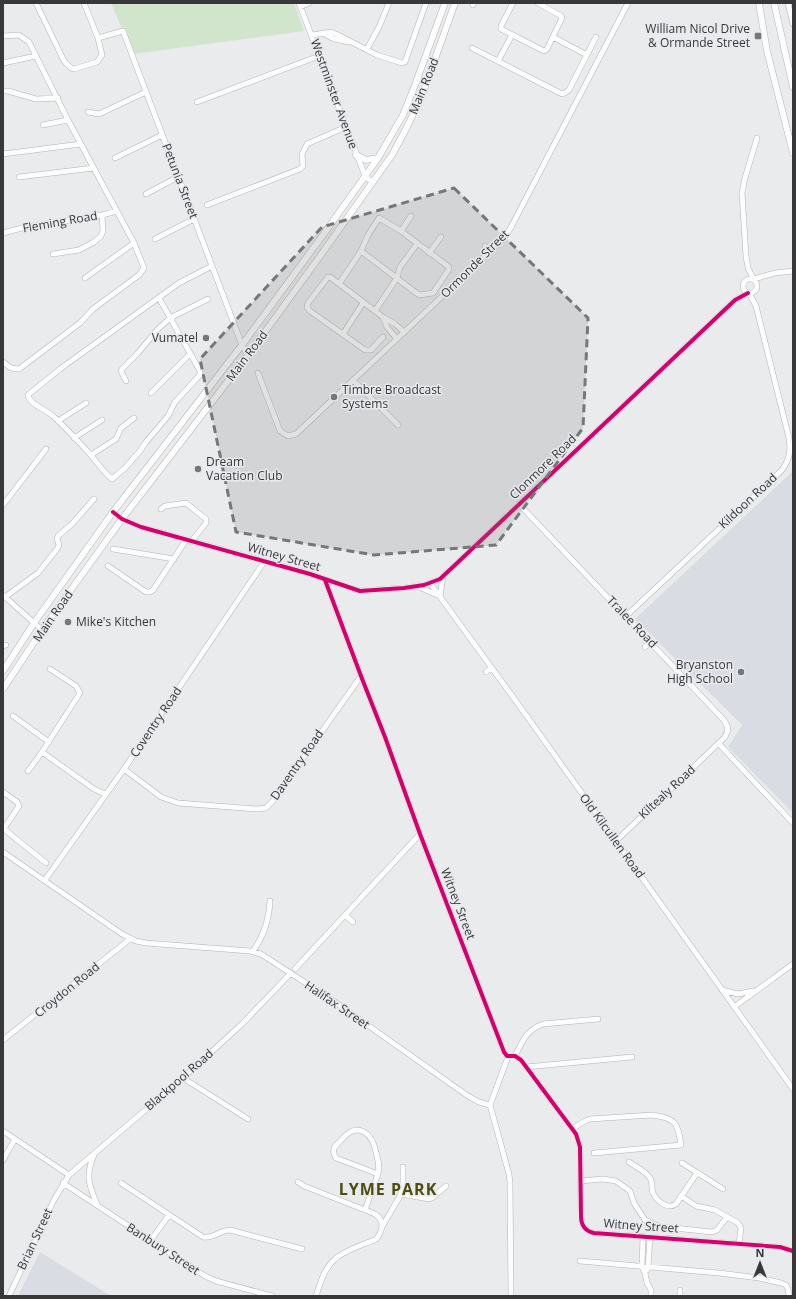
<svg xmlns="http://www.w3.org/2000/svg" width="796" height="1299" font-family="'Open Sans',sans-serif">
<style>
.built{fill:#dadce3}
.green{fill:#d0e5cc}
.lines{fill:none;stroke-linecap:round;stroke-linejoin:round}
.minor-casing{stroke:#b3b4b5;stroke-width:6}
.major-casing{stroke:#b3b4b5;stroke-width:7}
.minor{stroke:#fcfcfc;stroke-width:5}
.major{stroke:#fcfcfc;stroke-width:6}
.cycleway-casing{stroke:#e8eaee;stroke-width:6}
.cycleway{stroke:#d6006c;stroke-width:4}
.marked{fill:#767779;fill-opacity:0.2;stroke:#767779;stroke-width:3;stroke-dasharray:8 5;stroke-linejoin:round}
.poi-dot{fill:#767779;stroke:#e8eaee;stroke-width:1.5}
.labels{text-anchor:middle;stroke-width:3;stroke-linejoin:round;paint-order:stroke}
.poi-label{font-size:12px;fill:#38383a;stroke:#e8eaee;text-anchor:end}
.street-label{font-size:12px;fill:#38383a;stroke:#e8eaee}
.district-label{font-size:16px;font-weight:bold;letter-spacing:1px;fill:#4e4c0e;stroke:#e8eaee}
</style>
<rect width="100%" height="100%" fill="#e9ebed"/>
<path class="built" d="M792 472H793V813L728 747 742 725 635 619Z
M40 1252 111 1296H18Z"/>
<path class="green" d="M111 3H294L304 31 133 54Z"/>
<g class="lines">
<g class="minor-casing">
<path id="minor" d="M36 3 64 61 71 68 74 69 97 62 102 55 98 38 84 3
M299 3 365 176 372 182
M513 3 501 26V29L544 51 547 49 562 18 561 16 538 3
M788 3 793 24
M473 5 474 3
M300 7 309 3
M323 33 334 39 349 42
M312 35 331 32 336 34 377 55 402 63 405 62 426 3
M3 36 19 35 29 42 68 120 134 243 144 268 139 275 93 309 80 323 19 369 11 368 3 362
M553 37 587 55
M98 38 123 31 242 345 248 355
M472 48 562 94 565 93 569 90 596 37
M367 49 379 27 389 3
M498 61 512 35
M3 63 36 56
M3 91H8L36 99 58 98
M197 102 319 56
M88 112 99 114 146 92
M43 125 68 120
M3 154 81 144
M115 158 162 135
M19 177 94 168
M146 194 178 177
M207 205 300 169 303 166 302 154 307 144 346 127
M401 231 411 216
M3 233 22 228 102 215 117 211
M155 239 194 219
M485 246 489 252
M429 253 441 237
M53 254 79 250 94 242 101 236 103 231 102 215
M85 278 134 243
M753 278 748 268 746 256 742 193 745 178 757 138
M743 286a7 7 0 1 1 14 0a7 7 0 1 1-14 0Z
M754 279 775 273 793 271
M339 284 361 251 368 235 379 218 401 231 449 267V269L433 293 419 295 361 251
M159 298 200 371V375L175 402 168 416 146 442 140 451 125 468 112 479C103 472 97 462 90 454 78 441 66 428 53 416 45 409 30 405 28 395L60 369 179 283 212 266
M375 311 397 278 400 267 417 244
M383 317 387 327 397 339
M343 334 363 303
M383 337 371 350H365L310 311 307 307 308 303 328 277H330L383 317 395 324 404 332
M258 373 280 431 288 436 296 434 504 238 510 229 628 3
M353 380 398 425
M126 381 121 371 122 369 138 353 157 330 170 318 208 299
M151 393 190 354
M58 421 86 403
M74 438 102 420
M91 455 116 439 121 428 134 418
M519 504 722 718C728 725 730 730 724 738L616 841
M3 505 46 449
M161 509 165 506 186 503 206 519V523L191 542
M113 512 122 519 141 527 310 574 360 591 404 588 424 585 440 579 455 565 735 300 748 293
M113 549 174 559
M108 566 146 592H150L153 590 186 540
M325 580 361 676 385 737 420 834 504 1052 507 1056H515L521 1060 576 1134 580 1147 581 1216C581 1225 585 1231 594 1233L780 1247 793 1251
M430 583 526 715 793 1089
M419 587 437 595
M4 596 42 630
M5 597 38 573 57 549 59 545 57 539 58 536 72 524 94 499
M440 597 443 576
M626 616 781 471C790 460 791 451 789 438L756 306 749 293
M3 646 6 645
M645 647 650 642
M486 672 491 668
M13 716 49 742
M719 744 793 823
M42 752 80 693 76 686 50 669
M124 769 161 797 178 803 257 809 266 808 272 802 361 676
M28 771 42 752 94 789 105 794
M3 792 17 802 19 806 3 830
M4 829 46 863
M3 852 122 934 136 941 146 943 250 951 261 954 335 1002 468 1096 479 1102 490 1105 509 1174 510 1183 511 1296
M45 880 124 769 264 562
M345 915 353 922
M253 951C264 936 269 920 270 901
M295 969 420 834
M722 990 738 994 753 991
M734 1007 793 964
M3 1040 130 939
M515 1056C523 1041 526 1030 543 1024L598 1019
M526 1067 632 1057
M183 1078 248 1119
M490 1105 508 1057
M572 1129 585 1121 590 1119 652 1115C676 1118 678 1123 681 1145L594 1153
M3 1131 69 1175
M94 1155C85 1175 89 1187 98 1206
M3 1160 15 1139
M629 1162C636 1167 646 1171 650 1178 653 1182 651 1188 653 1193 657 1201 667 1210 676 1204L697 1173
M682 1163 723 1189
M580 1181 603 1179 616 1181 630 1191 634 1203 645 1220 656 1225 664 1228H674L712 1232 717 1230 727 1217
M298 1182 304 1186 365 1210
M63 1183 205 1276 216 1281 272 1296
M121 1183 203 1237C213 1239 220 1230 230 1230L302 1249
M401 1194 429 1199 432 1198 446 1186
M681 1196 696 1206 715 1210 738 1223 741 1228 739 1244
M382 1227 400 1196 403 1185V1167
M643 1236 642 1267 645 1273 647 1283 651 1290V1296
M151 1240 169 1215
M580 1261 719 1273 759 1278 781 1283 786 1285 788 1289 789 1296
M647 1270 648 1268 650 1237
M9 1296 54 1200 69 1175 183 1078 242 1024 291 973
M316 1296C320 1284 324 1269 334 1260 342 1252 354 1248 364 1244 368 1242 372 1242 376 1239 379 1236 382 1230 382 1225 381 1215 373 1213 365 1210L378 1174C380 1166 378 1160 376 1152 372 1133 358 1121 342 1139 340 1142 335 1145 334 1149 333 1152 334 1155 336 1158L378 1174
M680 1296V1290"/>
</g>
<g class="major-casing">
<path id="major" d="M759 3 767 51 793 153
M774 3 793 87
M356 155 366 160 378 158
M3 671 34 623 113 512 242 345 323 235 378 158 403 115 415 85 445 3
M3 689 42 630 122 519 248 355 318 259 392 155 407 127 421 98 455 3"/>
</g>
<use href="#minor" class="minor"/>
<use href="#major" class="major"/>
<g class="cycleway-casing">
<path id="cycleway" d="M113 512 122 519 141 527 310 574 360 591 404 588 424 585 440 579 455 565 735 300 748 293
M325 580 361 676 385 737 420 834 504 1052 507 1056H515L521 1060 576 1134 580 1147 581 1216C581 1225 585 1231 594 1233L780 1247 793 1251"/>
</g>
<use href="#cycleway" class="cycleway"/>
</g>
<path class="marked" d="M454 188 588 318 583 428 496 545 374 555 236 532 200 359 322 227Z"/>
<g class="poi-dot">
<rect x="754" y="32" width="8" height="8" rx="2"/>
<circle cx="206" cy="338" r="4"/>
<circle cx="334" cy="397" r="4"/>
<circle cx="198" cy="469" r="4"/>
<circle cx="68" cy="622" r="4"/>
<circle cx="741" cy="672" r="4"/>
</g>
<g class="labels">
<g class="poi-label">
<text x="750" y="33">William Nicol Drive<tspan x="750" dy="14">&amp; Ormande Street</tspan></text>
<text x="198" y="342">Vumatel</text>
<text x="342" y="394" text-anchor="start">Timbre Broadcast<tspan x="342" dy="14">Systems</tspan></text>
<text x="206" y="466" text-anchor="start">Dream<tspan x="206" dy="14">Vacation Club</tspan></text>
<text x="76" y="626" text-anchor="start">Mike's Kitchen</text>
<text x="733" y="669">Bryanston<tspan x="733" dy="14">High School</tspan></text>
</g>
<g class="street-label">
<text transform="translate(424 86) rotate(-68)" y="4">Main Road</text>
<text transform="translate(334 94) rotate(70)" y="4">Westminster Avenue</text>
<text transform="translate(180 181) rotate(69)" y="4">Petunia Street</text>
<text transform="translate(60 222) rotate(-10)" y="4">Fleming Road</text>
<text transform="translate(475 264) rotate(-45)" y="4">Ormonde Street</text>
<text transform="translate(247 356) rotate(-53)" y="4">Main Road</text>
<text transform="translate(543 467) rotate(-44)" y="4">Clonmore Road</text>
<text transform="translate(748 501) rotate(-43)" y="4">Kildoon Road</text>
<text transform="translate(284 557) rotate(16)" y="4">Witney Street</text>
<text transform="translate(53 616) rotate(-55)" y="4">Main Road</text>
<text transform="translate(632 622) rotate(46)" y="4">Tralee Road</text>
<text transform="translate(156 722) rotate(-56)" y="4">Coventry Road</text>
<text transform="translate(297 765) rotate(-55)" y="4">Daventry Road</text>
<text transform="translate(667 792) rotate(-43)" y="4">Kiltealy Road</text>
<text transform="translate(612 836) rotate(54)" y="4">Old Kilcullen Road</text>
<text transform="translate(458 904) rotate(69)" y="4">Witney Street</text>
<text transform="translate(67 990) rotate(-39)" y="4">Croydon Road</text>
<text transform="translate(337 1005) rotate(34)" y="4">Halifax Street</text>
<text transform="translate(179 1080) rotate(-41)" y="4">Blackpool Road</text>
<text transform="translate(641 1226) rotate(4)" y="4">Witney Street</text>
<text transform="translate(35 1239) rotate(-65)" y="4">Brian Street</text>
<text transform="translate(163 1249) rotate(33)" y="4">Banbury Street</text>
</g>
<g class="district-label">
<text x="388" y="1195">LYME PARK</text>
</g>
</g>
<rect width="796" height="1299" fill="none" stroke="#38383a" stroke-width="8"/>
<g transform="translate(760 1263)" stroke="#e8eaee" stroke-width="3" paint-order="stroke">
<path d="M0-3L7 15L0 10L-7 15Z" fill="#38383a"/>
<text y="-6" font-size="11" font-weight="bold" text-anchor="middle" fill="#38383a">N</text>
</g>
</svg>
